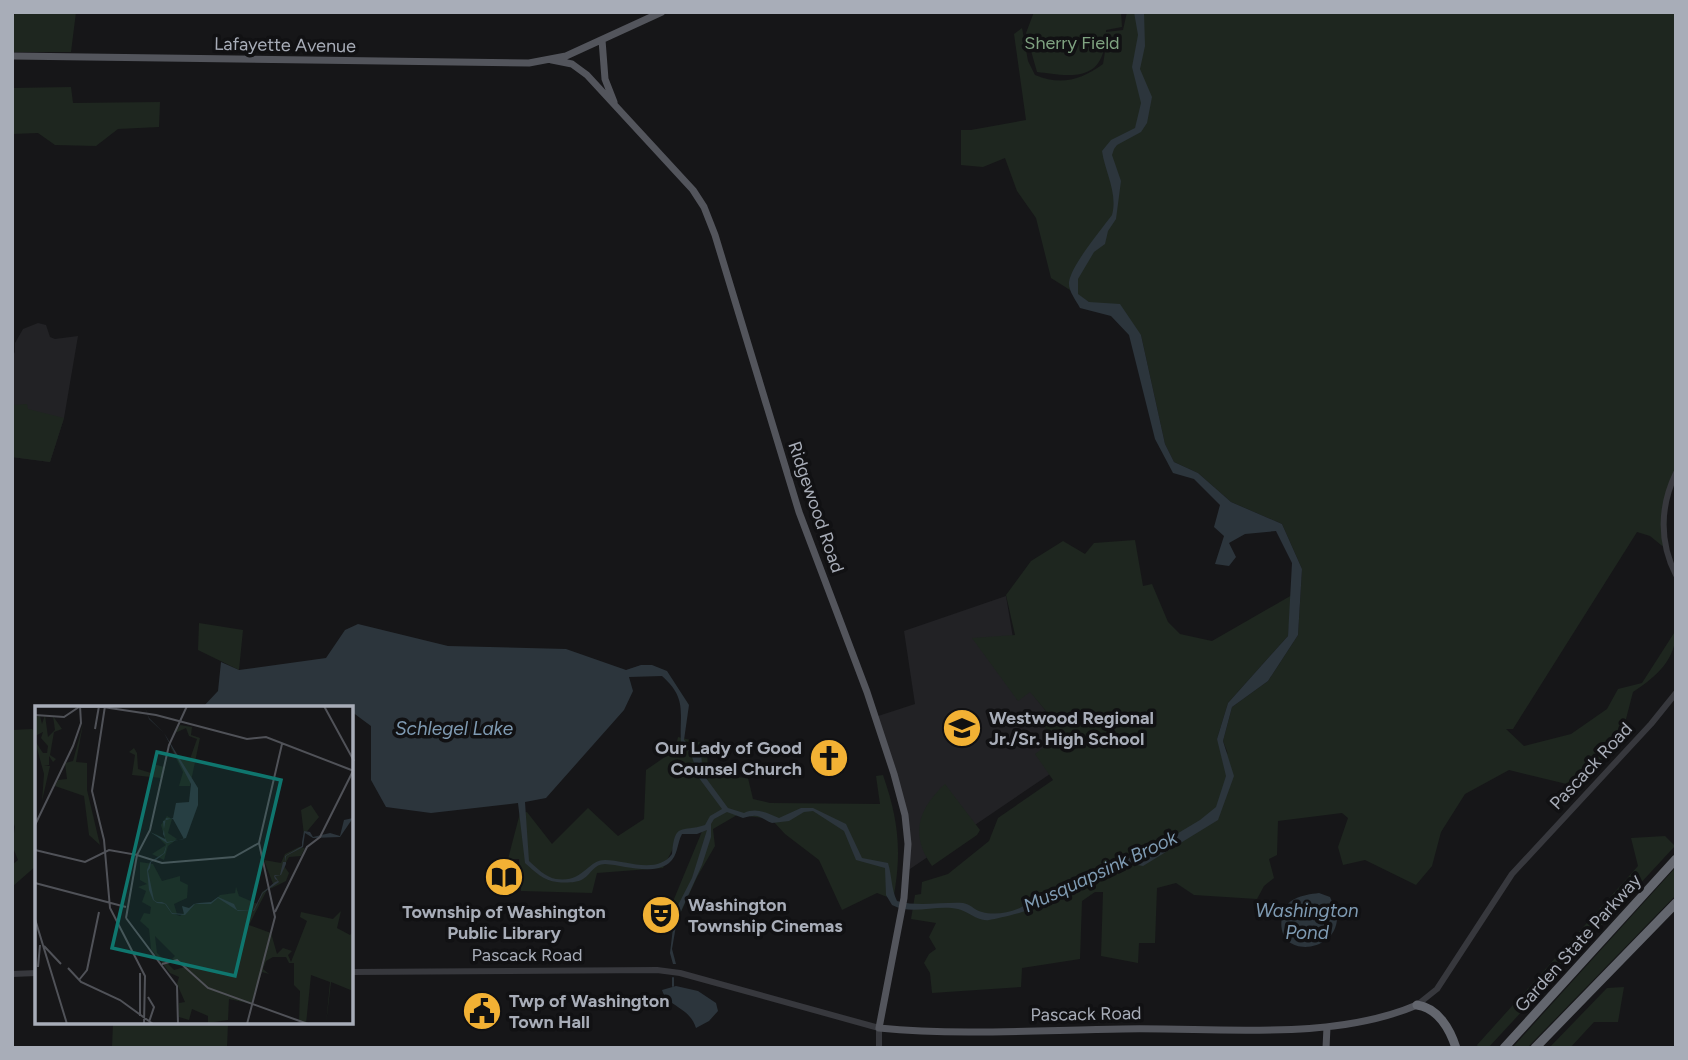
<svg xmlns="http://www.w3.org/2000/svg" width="1688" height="1060" font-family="Figtree,sans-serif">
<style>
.built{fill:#222225}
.green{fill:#1e261f}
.water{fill:#2c353c;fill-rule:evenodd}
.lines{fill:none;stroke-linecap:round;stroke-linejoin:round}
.stream{stroke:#2c353c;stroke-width:2}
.minor{stroke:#37383d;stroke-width:6}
.major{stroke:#53555c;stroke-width:7}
.highway{stroke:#63666e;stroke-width:9}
.labels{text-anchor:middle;stroke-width:7;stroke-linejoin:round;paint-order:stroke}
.park-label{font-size:18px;fill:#7fa381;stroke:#111113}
.street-label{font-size:18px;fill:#a8adb8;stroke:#111113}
.poi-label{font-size:18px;font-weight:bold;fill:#a8adb8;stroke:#111113;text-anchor:start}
.water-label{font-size:19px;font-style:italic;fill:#7f9bb3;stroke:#111113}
.inset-road{fill:none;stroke:#505258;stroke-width:2}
.view{fill:#0f766e;fill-opacity:0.15;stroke:#0f766e;stroke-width:3.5}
.inset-edge{fill:none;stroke:#a8adb8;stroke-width:3.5}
</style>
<rect width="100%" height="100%" fill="#161618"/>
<path class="built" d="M38 323 46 325 50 337 55 339 78 336 64 418 50 462 12 457V356L15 352V343L23 329Z
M1006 596 1013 638 1017 700 1030 691 1046 711 1038 717 1055 740 1050 774 907 871V829L875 717 915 704 904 631Z"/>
<path class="green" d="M15 12H76L71 52H12V25Z
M1034 12H1121L1122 27 1106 30V32L1123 30 1127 12H1676V473L1667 494 1666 549 1650 536 1637 532 1513 729H1506L1524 746 1571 734 1607 709 1618 689 1642 683 1676 630C1676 660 1657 676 1633 692L1620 742 1579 787 1509 770 1465 794 1441 832 1432 866 1416 885 1365 860 1343 865 1338 847 1348 818 1342 813 1278 821 1277 855 1269 859 1274 878 1264 886 1257 899 1194 895 1176 883 1157 888 1155 943H1139L1138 963 1101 956 1103 892H1095L1082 901 1080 959 1022 968 1021 987 932 993 930 973 924 963 929 954 936 949 929 937 936 923 911 919 915 895 921 894 922 882 948 874 989 841 998 818 1053 780 1035 754 1054 740 1038 717 1046 711 1030 692 1018 701 972 638 1015 635 1006 595 1031 561 1063 541 1085 554 1094 543 1135 540 1143 586 1152 584 1168 622 1180 634 1212 641 1292 595 1288 636 1228 703 1217 739 1228 754 1223 741 1232 707 1268 681 1298 635 1302 569 1282 524 1231 502 1198 473 1174 462 1165 444 1141 335 1051 278 1036 218 1017 191 1005 158 983 167 961 165V130H971L1026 120 1014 34 1022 28 1028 61 1035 75C1061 86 1081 80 1103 64L1107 39C1104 45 1104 54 1100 60 1089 82 1056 74 1037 72L1026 33Z
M71 87 73 103 160 102 159 127 118 129 96 146 55 145 38 133 12 134V88Z
M27 404 28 409 64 418 50 462 12 457V405Z
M199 623 243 630 239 670 198 650Z
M32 729 37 733V865L12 887V865L18 860 12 845 15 827 12 819V730Z
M678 737 707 744 708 775 748 778 753 799 770 803 880 804 876 776 883 775C899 821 902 853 893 901L890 898 877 893 842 910 819 860 785 834 773 821 764 818 737 815 713 829 715 846 697 877 671 934 674 899 703 829 682 831 663 868 597 873 592 893 521 891 519 859H508L520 813 527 812 552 844 588 808 618 836 644 819 646 770 675 750Z
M945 784 980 830 977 835 932 866C909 834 919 808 945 784Z
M1665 836 1675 846 1488 1048H1479L1477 1045 1638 866 1631 838Z
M1676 867V895L1527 1048H1512Z
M1624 987 1618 1022H1594L1570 1048H1549L1607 988Z
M113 1023H228L227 1048H112Z"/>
<path class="water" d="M1134 12H1144L1145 46 1140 69 1152 97 1147 123 1141 132 1117 145 1114 149 1112 155 1121 181 1116 219 1108 231 1105 244 1094 252 1078 279V294L1089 302 1120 304 1141 335 1165 444 1174 462 1198 473 1231 502 1282 524 1302 569 1298 635 1268 681 1232 707 1223 741 1234 776 1218 820 1143 866 1132 864 1084 888 1035 906C1029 912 999 918 989 920 979 922 967 911 958 909 936 904 912 916 892 905L886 895 885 868 856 860 844 831 813 811 804 812 789 821 772 823C758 817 760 813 743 818L727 812 714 819 711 824V837L702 865 677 920 672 949 676 964H673L670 953 675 911 692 878 707 830 697 834H682C677 843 678 856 669 863 652 876 624 865 605 864 594 864 592 873 583 879 577 883 564 883 557 882 544 881 534 871 525 863L518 803 431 813 386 807 371 780V726L352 712V708H202L218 691 221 662 239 670 326 658 345 630 358 624 448 646 566 649 626 670 641 665H652L667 671 689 705 684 740 701 754 703 774 728 808 744 813C756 807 768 813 779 818L801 808H813L846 824 862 858 888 863C892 876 891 888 897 901 918 907 941 902 963 903 971 904 975 911 982 912 996 916 1020 912 1029 901L1132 857 1170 838 1200 820 1216 807 1226 776 1217 739 1228 703 1288 636 1292 563 1276 531 1245 534 1229 543 1236 557 1229 566 1215 564 1224 536 1214 527 1220 505 1194 479 1173 473 1155 439 1129 335 1111 316 1080 308C1076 300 1068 291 1069 282 1072 264 1101 230 1112 215 1118 193 1105 172 1102 151L1111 140 1135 128 1141 103 1132 67 1138 35ZM662 676C688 699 679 713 681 743L691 754 699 778 722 809 710 816 705 825C681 833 675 821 672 854 657 875 625 860 605 860 587 860 584 883 556 879 545 877 537 868 529 861L525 802 546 798 624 710 633 691 629 677Z
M1319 893 1330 897C1332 902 1337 911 1337 917 1338 954 1274 960 1282 917 1285 898 1302 895 1319 893Z
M676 986 698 991 716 1003 718 1011 709 1021 696 1028C689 1006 667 1007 662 990Z"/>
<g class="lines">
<path class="stream" d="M673 986V978"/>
<path class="minor" d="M1676 473C1660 506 1659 542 1676 575
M352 972 657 970 680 973 879 1028V1048
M12 974 37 973
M1417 1005 1437 989 1512 874 1651 724 1676 693"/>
<path class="major" d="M602 40 605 79 614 102
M12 56 529 63 566 56 662 12
M552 60 572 64 587 75 693 190 704 207 715 235 799 512 867 692 894 774 905 815 908 844 904 898 879 1028C960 1036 1042 1030 1123 1029 1215 1027 1331 1042 1417 1005
M1326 1048 1327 1027"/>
<path class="highway" d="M1417 1005C1438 1008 1450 1029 1456 1048
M1504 1048 1676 859
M1535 1048 1676 903"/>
</g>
<defs>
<g id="school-disc" transform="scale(2.0125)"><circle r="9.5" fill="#f2b134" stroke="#111113"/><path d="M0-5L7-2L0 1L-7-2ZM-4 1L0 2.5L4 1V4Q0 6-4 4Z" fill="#111"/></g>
<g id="church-disc" transform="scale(2.0125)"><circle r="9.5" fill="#f2b134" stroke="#111113"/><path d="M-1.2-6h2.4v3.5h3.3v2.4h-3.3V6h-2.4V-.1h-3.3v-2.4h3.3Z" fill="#111"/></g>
<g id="library-disc" transform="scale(2.0125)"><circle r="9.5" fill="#f2b134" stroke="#111113"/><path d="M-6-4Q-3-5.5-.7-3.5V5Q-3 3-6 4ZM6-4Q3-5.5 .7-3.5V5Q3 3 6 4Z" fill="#111"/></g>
<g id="theatre-disc" transform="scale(2.0125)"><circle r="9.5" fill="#f2b134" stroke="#111113"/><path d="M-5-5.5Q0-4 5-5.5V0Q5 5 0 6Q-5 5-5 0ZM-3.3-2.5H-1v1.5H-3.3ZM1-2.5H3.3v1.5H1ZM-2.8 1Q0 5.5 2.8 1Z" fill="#111"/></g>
<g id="civic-disc" transform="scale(2.0125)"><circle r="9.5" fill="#f2b134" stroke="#111113"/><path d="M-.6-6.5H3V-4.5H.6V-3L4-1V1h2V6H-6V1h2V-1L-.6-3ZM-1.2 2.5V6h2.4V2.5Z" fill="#111"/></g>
</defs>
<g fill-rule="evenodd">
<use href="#school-disc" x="962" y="728"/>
<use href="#church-disc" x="829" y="758"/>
<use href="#library-disc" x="504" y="877"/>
<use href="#theatre-disc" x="661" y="915"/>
<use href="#civic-disc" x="482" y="1011"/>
</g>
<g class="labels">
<g class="park-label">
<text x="1072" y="49">Sherry Field</text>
</g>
<g class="street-label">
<text transform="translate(285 45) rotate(1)" y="6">Lafayette Avenue</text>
<text transform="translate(816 507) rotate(71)" y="6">Ridgewood Road</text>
<text transform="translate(1591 766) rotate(-47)" y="6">Pascack Road</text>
<text transform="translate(1578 943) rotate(-48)" y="6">Garden State Parkway</text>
<text x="527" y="961">Pascack Road</text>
<text transform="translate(1086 1014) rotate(-1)" y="6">Pascack Road</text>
</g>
<g class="poi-label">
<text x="989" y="724">Westwood Regional<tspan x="989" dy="21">Jr./Sr. High School</tspan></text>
<text x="802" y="754" text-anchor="end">Our Lady of Good<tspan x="802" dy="21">Counsel Church</tspan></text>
<text x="688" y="911">Washington<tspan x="688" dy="21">Township Cinemas</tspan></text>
<text x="504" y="918" text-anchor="middle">Township of Washington<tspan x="504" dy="21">Public Library</tspan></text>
<text x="509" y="1007">Twp of Washington<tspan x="509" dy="21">Town Hall</tspan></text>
</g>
<g class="water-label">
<text x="454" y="735">Schlegel Lake</text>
<text transform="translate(1100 871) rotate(-25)" y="7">Musquapsink Brook</text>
<text x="1307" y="917">Washington<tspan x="1307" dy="22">Pond</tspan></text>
</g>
</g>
<g transform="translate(35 706)">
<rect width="318" height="318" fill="#161618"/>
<path d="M10 9 13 31 20 24 18 10 27 23 19 26 15 49 21 53 18 56 14 50V59L9 60H15L7 95 9 68 0 35 8 47H12L13 40 6 32 8 26 0 30V11L5 10 7 18ZM48 18 41 56 52 57V84L65 139 54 129 49 90 20 80 23 74 32 73 30 57 38 55ZM145 19 157 21 156 29 165 32 155 80H144L148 66 135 40 145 53H155L162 33 154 30 151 22 140 27ZM99 42 102 47 103 63 116 67 118 58 129 61 126 72 97 69 100 49 94 46ZM276 99 284 111 269 129 266 104ZM132 110 137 113 133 127 142 133 133 140 129 154 117 148 131 139 119 127 130 133 126 119ZM264 141 270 142 266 150 254 151 249 160 254 167 251 175 235 183 238 178 229 154 246 157 250 148ZM105 156 118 158 127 175 145 170V175L153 179 152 192 139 198 142 208 137 207 145 210 160 198H176L185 189 200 187 201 181 204 190 223 198 227 186 233 182 214 219 236 227 242 248 248 242 257 245 253 249 256 256 272 215 265 211 266 206 298 213 306 205 302 222 315 229 318 226V285L296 276 291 318 295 276 276 269 271 318 264 315 265 285 259 279V257H254L251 251H238L231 255 228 263 234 268 227 266 217 298 194 293 193 314 173 317V310L157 303 154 314 144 311V297L150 296 142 278 144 271 135 267 116 243 114 223 105 215 109 207 115 208 116 201 107 196 111 185 103 181 112 178 105 174ZM120 230 140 250 137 253 150 261 139 264 122 247Z" fill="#1e261f" fill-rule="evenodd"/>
<path d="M110 1 114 12 129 27 163 82V99L151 132 132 137 130 147 121 154 116 156 115 162 113 165 119 194 122 196H127L131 198 137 207 149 208 147 200 154 202 159 198 164 197 176 196 183 191 199 198 202 204 218 205 227 187 240 176 243 175 240 173 239 170 240 169H245L248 156H251L250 150 267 140V136L269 125 275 126 278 131 295 127 305 130 309 114 318 112 305 131 278 132 270 127 268 141 251 150V158L246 169 240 170 244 176 228 187 219 205H203L183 192 176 198H160L150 209 137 208 130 198 122 197 118 194 114 184 112 164 115 156 129 147 132 137 115 126 130 133 128 115 138 112 141 97 154 96 156 78 129 27 114 13ZM131 112 138 113 149 133 132 136 128 128Z" fill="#2c353c" fill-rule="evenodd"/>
<path class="inset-road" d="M70 0 57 85 69 134 75 202 110 270 109 318M289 0 319 55M0 9 29 11 44 1H68L121 9 212 33 231 31 319 65M60 23 64 0M0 119 38 40 46 17 45 0M0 144 50 156 74 144 102 149 115 124 134 39 152 0M0 177 91 201M240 206 272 141 285 131 318 65M91 212 142 280 143 318M91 212 102 149 127 157 199 151 224 137M0 213 32 318M9 240 26 258M127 258 142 254 173 282 273 318M3 261 5 239M33 262 46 276 85 294 118 318M105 267V310M44 274 52 264 64 206M113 291 119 301 114 316M212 318 240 211 224 137 247 38"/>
<path class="view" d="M122 46 246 74 200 270 77 242Z"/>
<rect width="318" height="318" class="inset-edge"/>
</g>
<rect width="1688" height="1060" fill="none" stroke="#a8adb8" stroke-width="28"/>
</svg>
